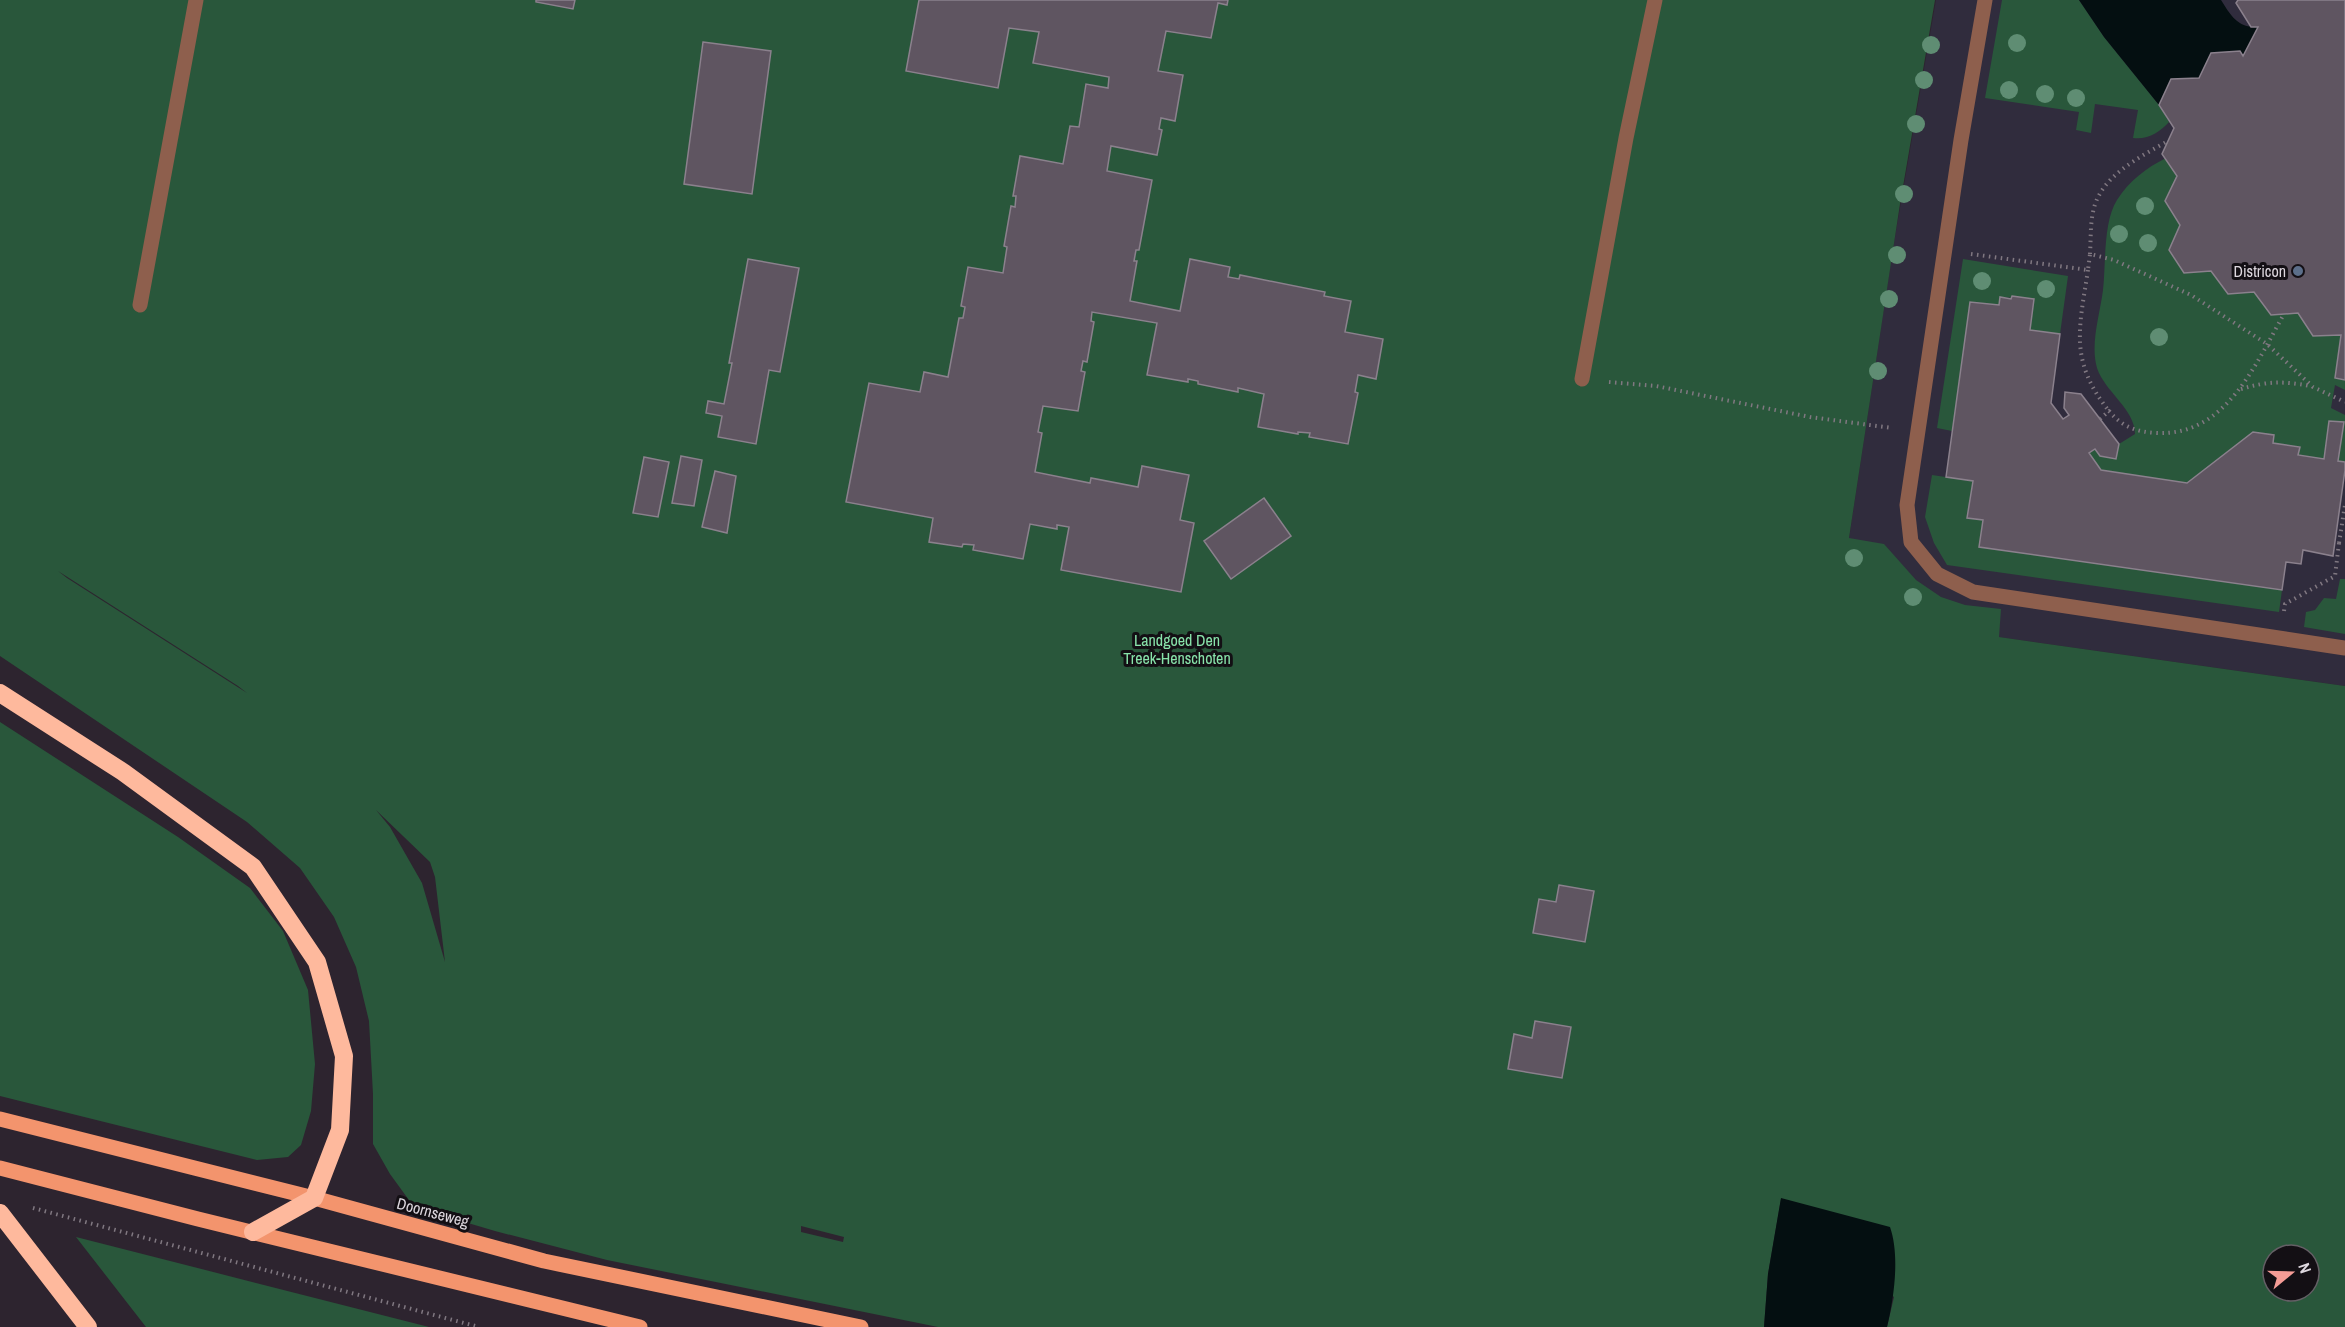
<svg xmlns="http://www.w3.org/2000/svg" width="2345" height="1327" font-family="'Archivo Narrow',sans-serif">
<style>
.commercial{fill:#302c3d}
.green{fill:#29573b;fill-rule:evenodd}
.water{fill:#040f11}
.building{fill:#5f5561;stroke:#8b818d;stroke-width:1.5}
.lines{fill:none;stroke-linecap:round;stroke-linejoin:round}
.path{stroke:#807881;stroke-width:4;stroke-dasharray:1.5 4.5;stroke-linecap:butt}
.minor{stroke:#8e5f4d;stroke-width:15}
.major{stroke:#f3946d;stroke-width:15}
.highway{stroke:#feb99d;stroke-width:18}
.tree{fill:#5f8d73}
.service-dot{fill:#5c6f8a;stroke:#130f14;stroke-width:2}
.labels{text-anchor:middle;stroke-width:6;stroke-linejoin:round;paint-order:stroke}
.poi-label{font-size:16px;fill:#ded8df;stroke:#130f14;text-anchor:end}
.park-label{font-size:16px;fill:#88e3aa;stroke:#130f14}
.street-label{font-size:16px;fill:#ded8df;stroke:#130f14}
</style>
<rect width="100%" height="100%" fill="#2d242f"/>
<path class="commercial" d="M1936 0H2345V686L1998 637 1849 538 1893 248Z"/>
<path class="green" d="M0 0H1935L1900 204 1849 538 1884 544 1916 580 1941 597 1965 605 2001 609 1999 637 2345 686V1327H1887L1894 1297 1781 1199 1768 1274 1764 1327H938L607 1260 495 1231 414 1207 390 1174 373 1144V1094L369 1021 356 967 334 917 300 868 247 822 0 656ZM58 571 238 686 247 693 67 578ZM376 810 430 862 435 877 445 962 422 883 390 827ZM801 1226 844 1237 843 1242 801 1232ZM2273 1255H2309V1291H2273Z
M2002 0H2079L2104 37 2159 105 2169 122C2160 132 2148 140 2133 138L2138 110 2095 104 2091 133 2076 130 2079 112 1985 98Z
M2166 158 2177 176 2180 225 2169 250 2184 273 2211 271 2228 294 2254 292 2271 315 2298 313 2341 335 2335 378 2345 380V390L2335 385 2331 408 2345 415V462L2338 461 2344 423 2329 421 2324 459 2298 455 2300 447 2273 443 2274 435 2254 432 2187 483 2101 470 2089 453 2095 449 2100 456 2116 459 2119 444 2135 434C2135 409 2105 392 2097 368 2090 344 2100 314 2103 290 2106 264 2103 222 2117 200 2129 181 2146 168 2166 158Z
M1963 259 2068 276 2060 334 2030 330 2034 299 2000 297 1999 305 1971 302 1952 431 1937 428Z
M1932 475 1973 481 1967 518 1983 520 1980 547 2282 590 2279 612 1947 565 1934 543 1925 517Z
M2340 579H2345V634L2304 627 2306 612 2315 610 2324 598 2336 599Z
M0 722 178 837 250 888 283 931 308 990 315 1064 311 1111 301 1145 288 1157 257 1160 0 1096Z
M76 1237 429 1327H146Z"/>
<path class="water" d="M2079 0H2221C2231 16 2238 28 2258 27L2243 56 2199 78 2171 80 2159 105 2104 37Z
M1781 1198 1890 1227C1900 1256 1894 1298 1887 1327H1764L1768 1274Z"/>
<path class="building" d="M536 0H575L573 9 536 2Z
M919 0H1228L1227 5 1218 3 1211 38 1166 31 1158 71 1183 75 1175 121 1161 118 1159 129 1162 130 1157 155 1111 146 1107 171 1152 180 1139 250H1136L1134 261H1137L1130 301 1180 311 1190 259 1230 267 1228 277 1239 279 1240 275 1325 292 1324 296 1351 301 1345 332 1383 339 1376 379 1358 375 1355 392 1358 393 1348 444 1309 437 1310 433 1298 432V434L1258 427 1264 394 1238 388V392L1198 384V381L1188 379V382L1147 375 1157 323 1092 312 1091 321 1094 322 1087 362 1083 361 1081 371 1085 372 1078 411 1043 406 1038 432 1042 433 1035 472 1090 483 1091 478 1138 487 1142 466 1189 475 1180 520 1194 523 1181 592 1061 570 1069 527 1057 525V529L1030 524 1023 559 973 550 974 545 963 544 962 547 929 542 933 518 846 502 869 383 920 392 924 372 948 377 959 318H963L965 307 961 306 968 267 1003 273 1007 247 1004 246 1011 206 1015 207 1016 196H1013L1020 156 1063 164 1070 126 1079 127 1086 84 1108 88 1109 77 1033 63 1039 32 1009 28 998 88 906 71Z
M2238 0H2345V380L2335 378 2341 335 2313 336 2298 313 2271 315 2254 292 2228 294 2211 271 2184 273 2169 250 2180 225 2165 201 2177 176 2162 154 2174 128 2159 105 2171 79 2199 78 2211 53 2240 51 2243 56 2258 27H2251L2236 3Z
M703 42 771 51 752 194 684 184Z
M748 259 799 268 780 372 769 370 756 444 718 437 722 416 706 413 708 401 724 404 732 363H729Z
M2012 296 2034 299 2030 330 2060 334 2051 403 2063 419 2069 415 2064 408 2065 392 2081 394 2119 444 2116 459 2100 456 2095 449 2089 453 2101 470 2187 483 2253 432 2274 435 2273 443 2300 447 2298 455 2324 459 2329 421 2344 422 2338 461 2345 462V470L2333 556 2303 550 2301 564 2286 562 2282 590 1979 547 1983 520 1967 518 1973 481 1946 477 1970 302 1999 305 2000 297 2011 299Z
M681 456 702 460 694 506 672 503Z
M644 457 669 462 658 517 633 513Z
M715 471 736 476 727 533 702 527Z
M1264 498 1291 536 1231 579 1204 541Z
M1559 885 1594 891 1585 942 1533 933 1539 899 1556 902Z
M1535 1021 1571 1027 1562 1078 1508 1069 1514 1034 1532 1038Z"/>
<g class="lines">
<path class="path" d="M1971 254 2088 270 2090 254 2114 260 2191 295 2267 344 2313 387 2345 402
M2090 254C2091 239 2090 222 2094 208 2102 175 2142 156 2168 141
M2088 270C2079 329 2069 361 2109 411
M1609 382 1656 386 1810 417 1892 428
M2241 389C2268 381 2283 381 2310 386
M2100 419 2109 411C2122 427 2137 432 2157 433 2226 436 2255 365 2284 314
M2339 543 2345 505
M2284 611 2285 604 2335 576 2339 543H2335
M33 1208 479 1327"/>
<path class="minor" d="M1985 0 1961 140 1907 505 1911 542 1937 574 1973 592 2345 648
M140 305 196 0
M1582 379 1626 138 1655 0"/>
<path class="major" d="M0 1119 314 1198 544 1261 861 1327
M0 1168 198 1219 640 1327"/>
<path class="highway" d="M0 693 123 772 253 867 317 962 344 1056 340 1130 314 1198 253 1232
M0 1213 88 1327"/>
</g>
<g class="tree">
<circle cx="2017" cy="43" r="9"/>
<circle cx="1931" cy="45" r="9"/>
<circle cx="1924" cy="80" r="9"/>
<circle cx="2009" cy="90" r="9"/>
<circle cx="2045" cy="94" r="9"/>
<circle cx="2076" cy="98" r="9"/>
<circle cx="1916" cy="124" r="9"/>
<circle cx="1904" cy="194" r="9"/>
<circle cx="2145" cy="206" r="9"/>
<circle cx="2119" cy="234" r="9"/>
<circle cx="2148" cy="243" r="9"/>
<circle cx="1897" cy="255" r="9"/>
<circle cx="1982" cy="281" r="9"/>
<circle cx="2046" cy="289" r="9"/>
<circle cx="1889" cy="299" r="9"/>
<circle cx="2159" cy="337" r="9"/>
<circle cx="1878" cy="371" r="9"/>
<circle cx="1854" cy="558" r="9"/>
<circle cx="1913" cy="597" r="9"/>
</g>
<circle class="service-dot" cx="2298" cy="271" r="6"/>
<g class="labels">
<g class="poi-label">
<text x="2286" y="277">Districon</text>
</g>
<g class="park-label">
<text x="1177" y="646">Landgoed Den<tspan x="1177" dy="18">Treek-Henschoten</tspan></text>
</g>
<g class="street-label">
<text transform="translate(433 1212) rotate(15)" y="6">Doornseweg</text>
</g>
</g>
<g transform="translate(2291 1273) rotate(71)"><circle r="28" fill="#130f14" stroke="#645f65" stroke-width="1.5"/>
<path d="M0-4.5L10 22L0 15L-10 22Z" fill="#f59c96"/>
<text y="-9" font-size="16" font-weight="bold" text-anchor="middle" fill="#ded8df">N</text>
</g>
</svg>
